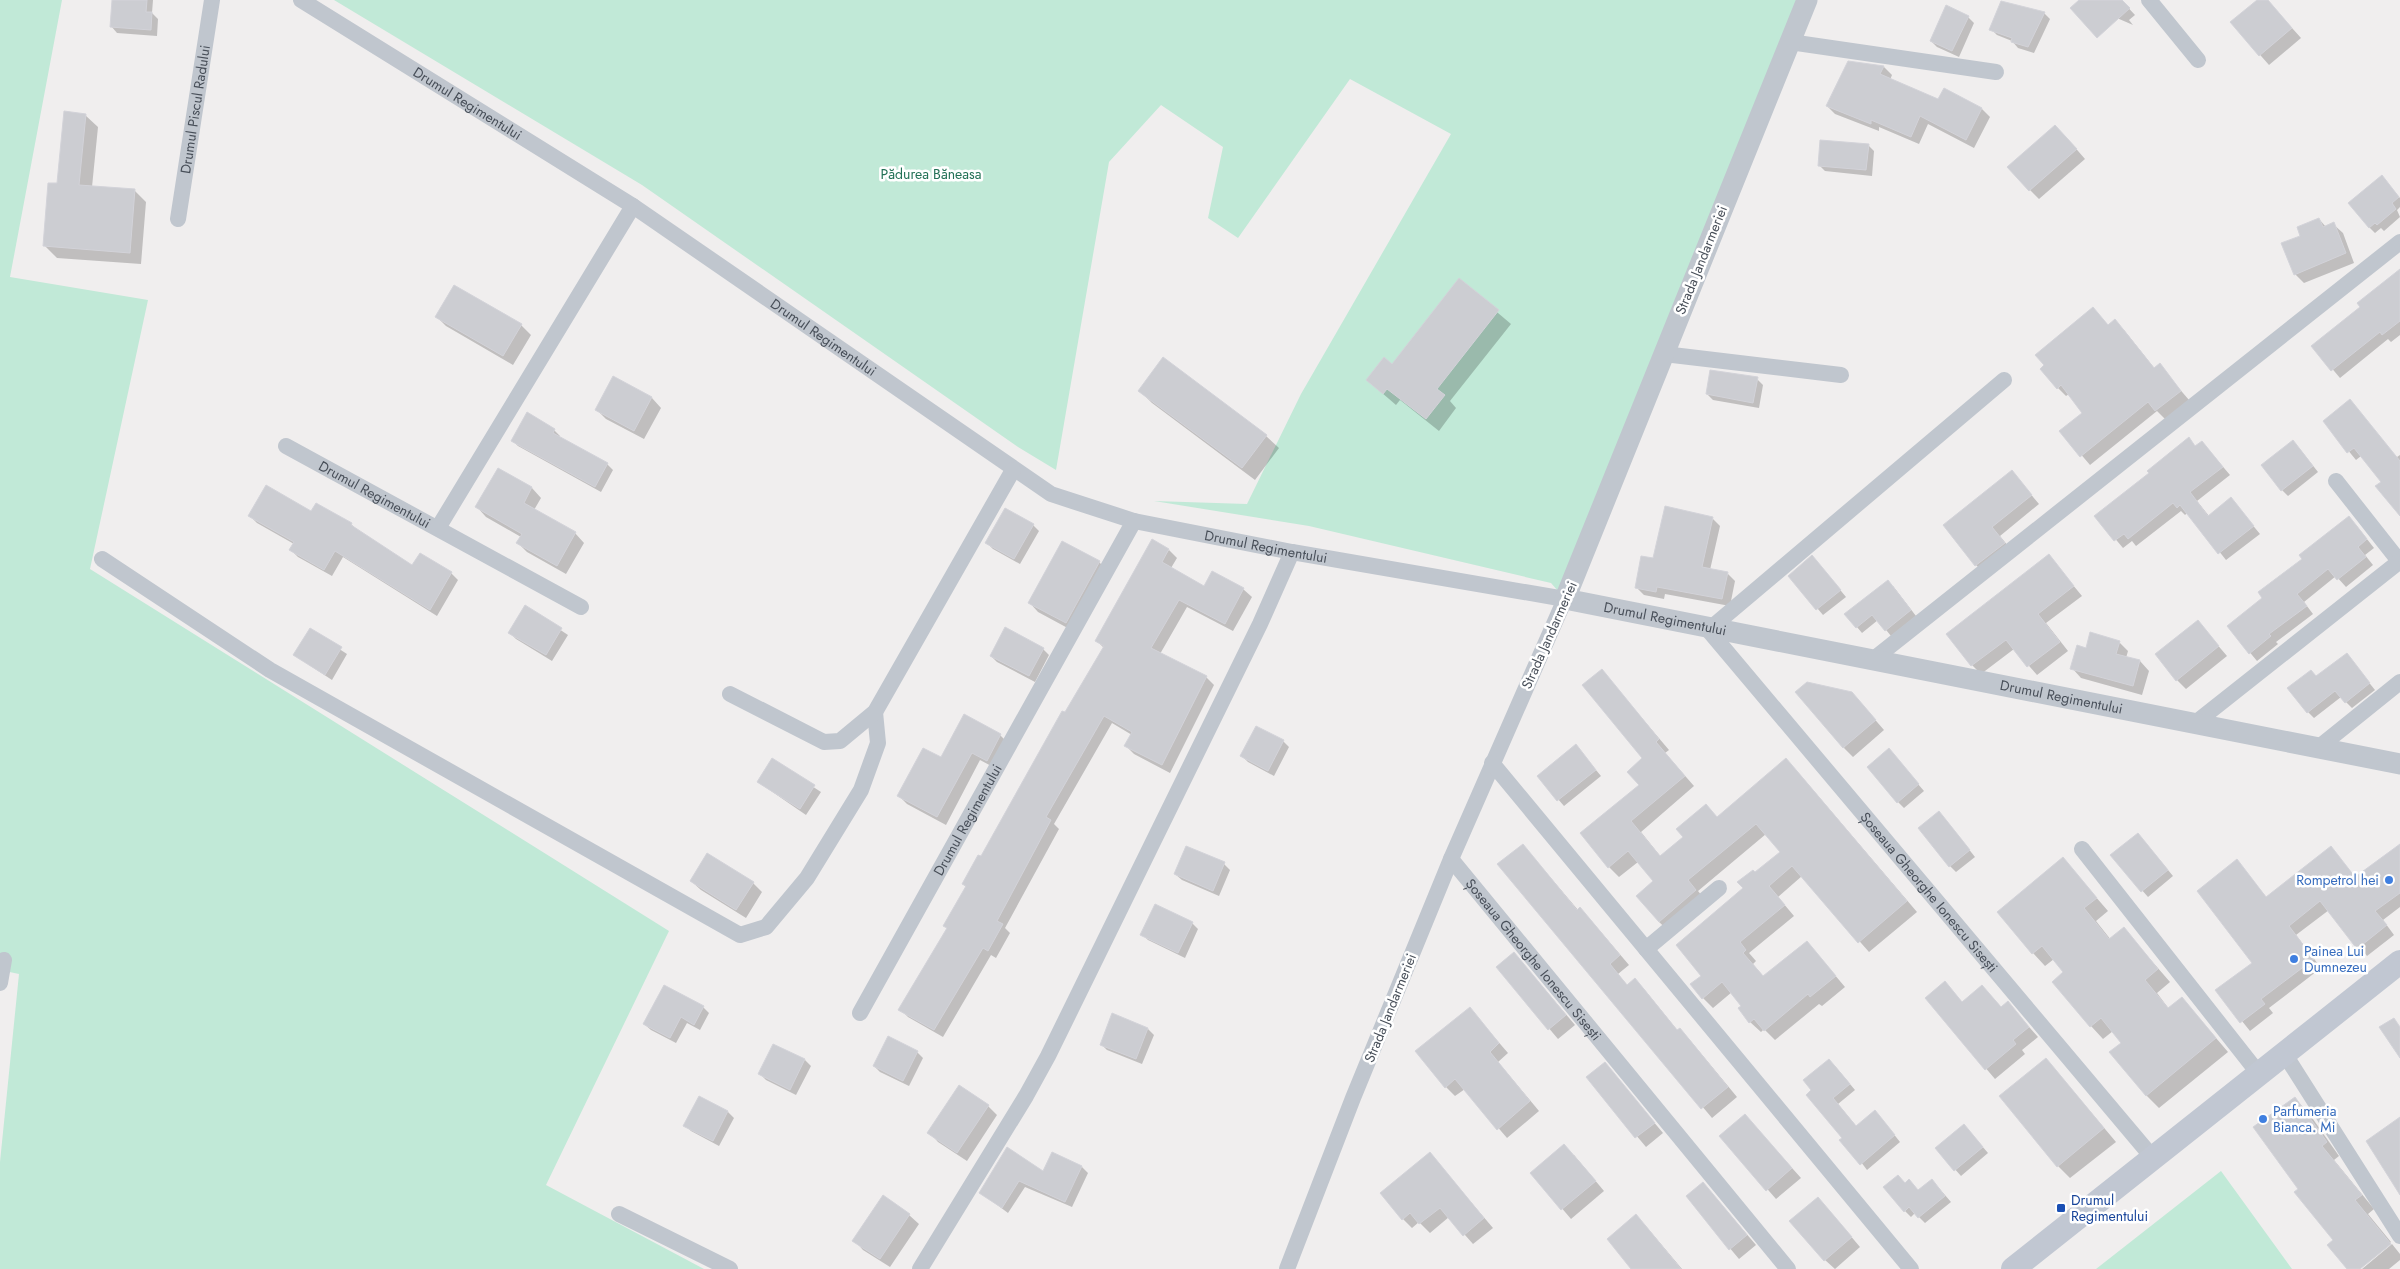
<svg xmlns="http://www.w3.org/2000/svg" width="2400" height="1269" font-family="Jost,sans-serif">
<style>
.green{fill:#c1e9d7}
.shadow{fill:#0003}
.building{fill:#cccdd2;stroke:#d3d3d9}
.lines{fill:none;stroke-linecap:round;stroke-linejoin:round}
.minor{stroke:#c0c6ce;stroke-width:16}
.tertiary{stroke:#c0c6ce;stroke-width:21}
.secondary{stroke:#c1c7d2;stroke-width:24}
.shop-dot{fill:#3f7fe0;stroke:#fff;stroke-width:2}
.transit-dot{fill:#1a4fb4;stroke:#fff;stroke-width:2}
.labels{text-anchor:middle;stroke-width:5;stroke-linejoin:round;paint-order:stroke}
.street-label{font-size:14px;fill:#484f59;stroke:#fff}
.park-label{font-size:14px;fill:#227156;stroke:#fff}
.shop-label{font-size:14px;fill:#366cbe;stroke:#fff;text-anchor:start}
.transit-label{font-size:14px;fill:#164399;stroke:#fff;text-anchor:start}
</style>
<rect width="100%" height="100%" fill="#f0eeee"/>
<path class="green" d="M0 0H62L10 277 148 300 90 569 669 931 546 1185 704 1269H0V1162L19 974 0 970Z
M334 0H1807L1565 599 1551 583 1309 526 1154 501 1247 504 1301 394 1451 134 1350 79 1238 238 1208 218 1223 147 1161 105 1109 162 1056 470 1018 447 642 185Z
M2221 1171 2292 1269H2096Z"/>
<path class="shadow" d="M114 0H153L152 13 158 19 157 36 117 33 111 26Z
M2082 0H2121L2135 15 2129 20 2133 25 2087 5Z
M2259 0H2267L2301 38 2269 65 2232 23Z
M2044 13 2050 19 2034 53 2018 48 2012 41 1997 35 1991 29Z
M1968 17 1974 23 1959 57 1937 47 1931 41Z
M1849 62 1884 67 1892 75 1890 80 1939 101 1944 90 1982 109 1990 117 1974 148 1928 124 1919 144 1879 127V131L1835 114 1827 106Z
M85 115 98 127 92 187 134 190 146 202 141 264 57 258 45 246 58 185Z
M2065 136 2085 159 2039 199 2030 190Z
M1868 145 1874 151 1872 176 1825 171 1819 165Z
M2387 183 2400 198V207L2397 210 2400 217 2384 231 2381 228 2375 233 2369 227Z
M2319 219 2326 227 2333 224 2343 233 2354 263 2304 283 2295 274 2302 236Z
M2400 270V335L2391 342 2388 339 2340 378 2313 346 2361 307Z
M1459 280 1511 324 1450 401 1456 408 1439 431 1400 400 1396 405 1367 380 1392 365Z
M2093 309 2109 326 2124 330 2155 369 2159 365 2189 400 2165 419 2157 411 2090 465 2061 431 2083 414 2069 394 2066 396 2058 388Z
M437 317 521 325 531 335 513 365 446 326Z
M614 378 652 398 661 408 644 439 606 419 596 409Z
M1757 379 1763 385 1759 408 1713 400 1707 394Z
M1140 391 1266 436 1279 448 1255 480 1152 403Z
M2324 421 2397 457 2400 455V514L2383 482 2361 456 2356 460Z
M554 430 560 436 559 438 607 464 613 470 601 492 518 446 512 440Z
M2188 439 2196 447 2202 442 2230 475 2197 501 2209 516 2231 499 2260 534 2226 560 2188 512 2185 515 2181 511 2136 546 2132 541 2123 548 2096 516 2151 473Z
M2299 448 2318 472 2288 496 2282 490Z
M498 469 532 488 541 498 534 510 575 533 584 543 566 574 527 552 518 543 521 537 486 517 477 507Z
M2012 472 2039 504 2000 536 2012 551 1984 573 1976 565Z
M312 513 351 524 358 531 413 567 451 573 458 580 437 616 343 557 332 576 298 557 291 550 294 544 257 523 250 516Z
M1712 518 1720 526 1710 570 1727 573 1735 581 1730 606 1665 594 1664 599 1644 595 1637 588 1654 559Z
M1033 525 1039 531 1020 564 993 549 987 543Z
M2356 525 2374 548 2365 555 2373 565 2346 587 2336 576 2304 602 2313 614 2276 642 2278 644 2257 661 2228 626Z
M1062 542 1099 562 1109 572 1075 632 1038 612 1029 602Z
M1169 550 1177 558 1171 568 1204 587 1243 589 1252 597 1233 631 1187 607 1160 654 1206 677 1214 685 1170 773 1134 754 1126 746 1132 735 1112 723 1054 824 1059 829 1005 928 1010 933 996 958 991 955 943 1037 908 1017 900 1009 948 929 945 926 966 887 963 884 982 858 1104 648 1097 641Z
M2049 556 2082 596 2046 623 2068 651 2037 675 2014 649 1981 674 1972 665Z
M1818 563 1846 597 1823 615 1790 576Z
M1893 586 1916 616 1891 636 1878 620 1862 633 1846 614Z
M526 607 568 635 552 661 516 639 510 633Z
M2198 622 2227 656 2186 689 2177 680Z
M310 630 347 654 332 680 294 655Z
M2119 642 2128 651 2126 658 2140 661 2149 671 2142 695 2081 678 2072 668 2087 650Z
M1043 649 1049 655 1035 682 997 662 991 656Z
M2347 655 2375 690 2352 708 2341 697 2314 718 2308 712 2317 677Z
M1601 670 1669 750 1665 753 1694 786 1641 832 1661 857 1718 818 1796 770 1917 912 1869 952 1802 876 1778 897 1794 916 1749 953 1756 961 1753 964 1764 977 1807 942 1845 987 1822 1006 1819 1004 1775 1040 1764 1029 1761 1032 1750 1022 1743 1006 1732 992 1713 1008 1703 998V976L1744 889 1755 874 1782 852 1766 834 1698 891 1706 901 1670 932 1659 922 1655 881 1638 862 1619 877 1609 867 1640 786 1644 758Z
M1858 700 1884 730 1853 757 1844 748Z
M965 716 1000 735 1009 744 995 768 980 760 946 825 907 804 899 796 942 759Z
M1283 741 1289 747 1274 776 1248 762 1242 756Z
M1576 746 1601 776 1564 806 1538 776Z
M1894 756 1924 791 1904 808 1898 802Z
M772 760 821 792 806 815 758 782Z
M1945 819 1975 857 1956 872 1950 866Z
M2144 841 2173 876 2148 897 2112 856Z
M1523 845 1578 910 1589 918 1629 965 1618 974 1628 986 1635 980 1644 989 1678 1031 1680 1030 1689 1039 1737 1097 1712 1118 1499 865Z
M2400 845V907L2383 920 2394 935 2367 956 2329 910 2296 935 2321 968 2269 1008 2273 1013 2250 1031 2217 990 2254 963 2237 861 2267 898 2331 848 2356 878Z
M1187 848 1224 864 1230 870 1219 896 1182 880 1175 874Z
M2063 859 2108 911 2096 921 2111 940 2124 929 2170 982 2157 993 2169 1009 2182 998 2228 1052 2159 1108 2146 1095 2122 1043 2113 1031 2103 1039 2091 1026 2065 973 2054 959 2045 966 2033 953Z
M691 881 753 883 762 892 746 918 701 890Z
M1192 923 1198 929 1185 958 1148 940 1142 934Z
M1514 953 1575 1025 1558 1039 1497 967Z
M1945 983 1963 1003 1982 986 2002 1008 2008 1003 2038 1037 2022 1050 2025 1054 1995 1079 1926 998Z
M664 986 703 1007 709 1013 700 1030 687 1023 676 1043 651 1030 644 1024Z
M1469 1008 1508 1053 1498 1062 1539 1111 1507 1138 1465 1089 1455 1096 1446 1087Z
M1113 1015 1148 1029 1154 1035 1142 1064 1107 1050 1101 1044Z
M774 1045 805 1060 811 1066 796 1095 766 1080 760 1074Z
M917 1052 923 1058 909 1086 880 1072 874 1066Z
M2046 1059 2116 1142 2070 1178 2058 1166Z
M1605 1064 1663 1133 1646 1147 1588 1078Z
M1835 1066 1855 1090 1838 1104 1857 1127 1881 1118 1900 1142 1867 1170 1843 1138 1807 1095Z
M699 1098 728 1112 734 1118 719 1146 691 1131 685 1125Z
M2295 1099 2308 1112 2339 1156 2334 1160 2374 1209 2368 1214 2391 1242 2358 1269H2348L2335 1241Z
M988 1106 997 1115 967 1161 938 1142 929 1132Z
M1745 1115 1801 1178 1776 1199 1721 1136Z
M1970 1132 1988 1153 1961 1176 1936 1148Z
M1430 1154 1493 1228 1473 1244 1449 1217 1430 1233 1419 1222 1412 1228 1403 1219Z
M1574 1155 1604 1191 1571 1219 1532 1173Z
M1082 1167 1088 1173 1072 1207 1025 1187 1008 1213 980 1192 1043 1173Z
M1703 1183 1756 1245 1739 1259 1687 1197Z
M1906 1184 1919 1192 1938 1187 1951 1202 1925 1223 1915 1213 1911 1217 1905 1211Z
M1827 1208 1860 1247 1835 1269 1825 1260Z
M909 1215 919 1224 890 1267 863 1250 854 1240Z
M1645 1225 1682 1269H1633Z
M2392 1244 2400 1254V1260L2389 1269H2362Z"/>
<path class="building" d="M112 0H147L146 12H152L151 30 110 27Z
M2079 0H2122L2130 8 2097 38 2070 8Z
M2257 0H2268L2292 28 2259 56 2230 22Z
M2001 1 2045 12 2028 47 2011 42 2012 38 1989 30Z
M1946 5 1969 16 1952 51 1930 41Z
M1848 61 1884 66 1880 74 1938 99 1944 88 1982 108 1966 140 1920 116 1911 137 1871 120V124L1826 106Z
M64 111 86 114 79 185 135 189 130 253 43 246 48 183H57Z
M2055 125 2077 149 2029 191 2007 167Z
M1820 140 1869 144 1866 170 1818 166Z
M2382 175 2399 197 2392 203 2396 209 2377 225 2375 223 2369 228 2348 203Z
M2319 218 2323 227 2334 222 2346 253 2294 275 2281 243 2300 236 2297 227Z
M2400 269V321L2382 335 2380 332 2331 371 2311 346 2360 307 2357 303Z
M1459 278 1499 310 1437 389 1445 395 1426 419 1387 389 1383 394 1366 380 1384 357 1392 364Z
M454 285 522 324 503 356 435 317Z
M2093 307 2108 325 2115 319 2154 368 2160 363 2181 391 2155 411 2148 402 2080 457 2059 431 2082 413 2061 385 2057 389 2040 369 2044 365 2035 355Z
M1163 357 1267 435 1242 468 1138 391Z
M1710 370 1758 377 1753 403 1706 394Z
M613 376 652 397 634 431 595 410Z
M2350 399 2400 461V516L2375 486 2381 482 2354 448 2347 453 2323 421Z
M527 412 555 429 553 433 608 463 595 487 511 441Z
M2189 437 2195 446 2202 441 2223 467 2190 492 2208 516 2231 497 2254 526 2218 554 2180 505 2177 508 2173 503 2128 539 2124 534 2114 541 2094 516 2149 473 2147 471Z
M2293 440 2313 466 2281 491 2261 465Z
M498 468 532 487 524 503 576 532 557 566 516 543 522 534 475 507Z
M2012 470 2032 495 1992 527 2005 543 1975 566 1943 525Z
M266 485 311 511 316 503 352 523 351 525 412 565 420 553 452 572 430 610 335 551 324 570 289 550 294 542 248 516Z
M1665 506 1713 517 1702 567 1728 572 1722 599 1657 587 1656 592 1635 588 1641 556 1653 558Z
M1005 508 1034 524 1014 559 985 543Z
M2349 516 2367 539 2358 547 2366 557 2337 580 2328 569 2297 594 2307 606 2269 634 2271 636 2249 654 2227 626 2262 598 2258 592 2302 559 2299 555Z
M1152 539 1169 549 1162 562 1204 586 1212 571 1244 588 1225 624 1179 600 1151 648 1207 676 1162 765 1124 746 1132 732 1104 716 1046 817 1051 820 997 921 1003 924 988 951 983 948 934 1030 898 1010 947 928 943 926 966 886 962 884 978 855 981 856 1062 711 1065 712 1104 646 1095 641Z
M1062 541 1100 561 1066 623 1028 603Z
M2049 554 2074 586 2038 614 2060 642 2027 667 2006 640 1971 666 1946 634Z
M1812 555 1841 590 1816 610 1788 576Z
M1888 580 1911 610 1885 631 1872 615 1856 628 1844 614Z
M525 605 562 628 546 655 508 633Z
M2198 620 2219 646 2176 681 2155 654Z
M1005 627 1044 648 1029 676 990 656Z
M310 628 342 647 325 675 293 655Z
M2090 632 2120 641 2116 654 2140 660 2133 686 2070 669 2077 645 2086 648Z
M2347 653 2370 683 2345 703 2335 691 2307 713 2287 688 2311 670 2316 676Z
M1602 669 1659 739 1656 742 1685 776 1631 821 1660 856 1683 837 1676 829 1706 804 1717 817 1786 758 1907 901 1858 943 1792 866 1769 886 1785 905 1740 942 1746 950 1743 953 1763 976 1807 941 1836 976 1810 997 1808 994 1764 1031 1754 1019 1749 1023 1738 1008 1741 1006 1722 982 1702 999 1690 984 1701 976 1676 945 1743 888 1737 882 1753 870 1755 872 1780 852 1756 824 1688 880 1696 890 1659 922 1636 896 1653 881 1628 851 1608 868 1580 833 1639 785 1627 772 1642 758 1582 685Z
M1807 682 1852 692 1876 720 1843 748 1795 692Z
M964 714 1001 734 987 761 972 753 937 817 897 796 923 748 941 757Z
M1256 726 1284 740 1268 771 1240 756Z
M1576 744 1596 770 1557 801 1537 776Z
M1889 748 1919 784 1897 803 1867 767Z
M772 758 815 785 800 809 757 782Z
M1939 811 1970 850 1949 867 1918 828Z
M2138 833 2168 870 2141 892 2110 855Z
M1523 844 1577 910 1580 907 1620 955 1610 964 1627 985 1635 978 1677 1030 1680 1028 1728 1087 1701 1109 1497 864Z
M2400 844V893L2375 911 2387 925 2357 949 2320 901 2289 926 2314 959 2261 999 2265 1004 2240 1023 2215 990 2252 963 2197 891 2237 859 2266 897 2331 846 2355 877Z
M1186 846 1225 862 1213 891 1174 874Z
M707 853 754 882 736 910 690 881Z
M2063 857 2097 898 2084 908 2109 939 2124 927 2158 969 2145 980 2168 1008 2182 997 2216 1038 2146 1096 2109 1052 2121 1043 2101 1018 2090 1027 2052 982 2063 972 2042 946 2032 954 1997 912Z
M1155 904 1193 922 1178 953 1140 935Z
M1514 952 1566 1015 1548 1030 1496 967Z
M1945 981 1962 1002 1982 985 2001 1007 2008 1001 2029 1027 2013 1040 2016 1044 1985 1070 1925 998Z
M664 985 704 1006 694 1025 681 1017 670 1038 643 1024Z
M1470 1007 1499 1043 1490 1052 1530 1101 1497 1130 1455 1079 1445 1088 1415 1051Z
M1112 1013 1148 1028 1136 1059 1100 1045Z
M2394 1018 2400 1027V1058L2379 1027Z
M888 1036 918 1051 903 1081 873 1066Z
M773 1044 805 1059 790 1090 758 1074Z
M2046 1058 2104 1128 2057 1167 1999 1096Z
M1829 1059 1850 1084 1833 1098 1856 1126 1875 1110 1895 1135 1860 1165 1839 1140 1842 1138 1806 1095 1811 1090 1803 1080Z
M1605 1062 1655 1123 1635 1138 1586 1077Z
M959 1085 989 1105 957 1153 927 1133Z
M699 1096 728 1111 713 1141 683 1126Z
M2295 1097 2327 1142 2322 1146 2362 1195 2355 1200 2391 1244 2360 1269H2347L2327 1245 2333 1240 2294 1192 2298 1189 2253 1127Z
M1745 1114 1792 1168 1766 1191 1719 1136Z
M2400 1117V1195L2366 1141Z
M1964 1124 1983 1147 1954 1171 1935 1148Z
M1564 1144 1596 1181 1561 1210 1530 1173Z
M1007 1147 1043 1171 1052 1152 1082 1166 1065 1202 1019 1181 1002 1208 979 1193Z
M1430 1152 1484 1218 1463 1236 1440 1208 1419 1224 1410 1213 1402 1220 1380 1193Z
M1898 1175 1905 1183 1909 1179 1918 1190 1932 1179 1945 1196 1918 1218 1909 1207 1904 1212 1883 1187Z
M1703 1182 1747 1235 1729 1250 1686 1196Z
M883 1195 910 1214 880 1259 852 1241Z
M1818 1197 1852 1237 1824 1261 1789 1221Z
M1636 1214 1681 1269H1631L1607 1239Z"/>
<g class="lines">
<g class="minor">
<path id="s1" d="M301 0 633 206 1051 494 1134 521 1292 552 1565 599 1451 859 1353 1098 1287 1269"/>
<path d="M2149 0 2198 60"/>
<path d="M1790 42 1996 72"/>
<path id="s2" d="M178 219 212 0"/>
<path d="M1664 354 1841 375"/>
<path id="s3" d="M286 446 581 607"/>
<path d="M2336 481 2399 561"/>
<path d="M438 528 633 206"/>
<path d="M102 559 270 670 740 935 766 927 807 878 861 790 878 743 875 712"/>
<path id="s4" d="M1705 626 2153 1158"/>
<path d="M1712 627 2004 380"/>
<path d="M1875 658 2400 242"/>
<path d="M730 694 824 742 840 741 875 712 1013 470"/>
<path d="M2194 724 2400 561"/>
<path d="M2318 748 2400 682"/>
<path d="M1492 763 1911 1269"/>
<path d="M2082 849 2259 1074"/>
<path id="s5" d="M1451 859 1788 1269"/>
<path d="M1646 949 1719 888"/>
<path d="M0 983 4 960"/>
<path id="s6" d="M860 1013 1134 521"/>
<path d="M2284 1053 2400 1236"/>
<path d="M619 1214 730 1269"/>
<path d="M920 1269 1026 1096 1048 1056 1260 624 1292 552"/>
</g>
<path class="tertiary" id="s7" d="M1807 0 1565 599C1844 653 2122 709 2400 764"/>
<path class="secondary" d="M2013 1269 2400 962"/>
</g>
<g class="shop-dot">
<circle cx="2389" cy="880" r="5"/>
<circle cx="2294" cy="959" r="5"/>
<circle cx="2263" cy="1119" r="5"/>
</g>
<rect class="transit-dot" x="2056" y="1203" width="10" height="10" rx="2.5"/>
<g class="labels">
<g class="street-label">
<text dy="5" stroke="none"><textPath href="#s1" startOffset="196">Drumul Regimentului</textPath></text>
<text dy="5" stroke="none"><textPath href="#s2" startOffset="111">Drumul Piscul Radului</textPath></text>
<text transform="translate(1701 260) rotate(-68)" y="5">Strada Jandarmeriei</text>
<text dy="5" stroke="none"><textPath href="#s1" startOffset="622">Drumul Regimentului</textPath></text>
<text dy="5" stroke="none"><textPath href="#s3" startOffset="101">Drumul Regimentului</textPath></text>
<text dy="5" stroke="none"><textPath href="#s1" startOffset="1120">Drumul Regimentului</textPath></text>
<text dy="5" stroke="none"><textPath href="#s7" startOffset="748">Drumul Regimentului</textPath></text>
<text transform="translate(1549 635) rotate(-66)" y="5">Strada Jandarmeriei</text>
<text dy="5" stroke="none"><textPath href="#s7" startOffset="1152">Drumul Regimentului</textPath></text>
<text dy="5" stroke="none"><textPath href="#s6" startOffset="221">Drumul Regimentului</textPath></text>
<text dy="5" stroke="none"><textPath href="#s4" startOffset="348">Șoseaua Gheorghe Ionescu Sisești</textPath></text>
<text dy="5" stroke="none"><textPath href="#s5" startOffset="130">Șoseaua Gheorghe Ionescu Sisești</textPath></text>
<text transform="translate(1390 1008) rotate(-68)" y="5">Strada Jandarmeriei</text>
</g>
<g class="park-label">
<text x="931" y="179">Pădurea Băneasa</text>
</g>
<g class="shop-label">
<text x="2379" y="885" text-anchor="end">Rompetrol hei</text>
<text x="2304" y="956">Painea Lui<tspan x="2304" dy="16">Dumnezeu</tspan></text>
<text x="2273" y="1116">Parfumeria<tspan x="2273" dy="16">Bianca. Mi</tspan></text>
</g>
<g class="transit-label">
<text x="2071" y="1205">Drumul<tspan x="2071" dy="16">Regimentului</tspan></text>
</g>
</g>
</svg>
